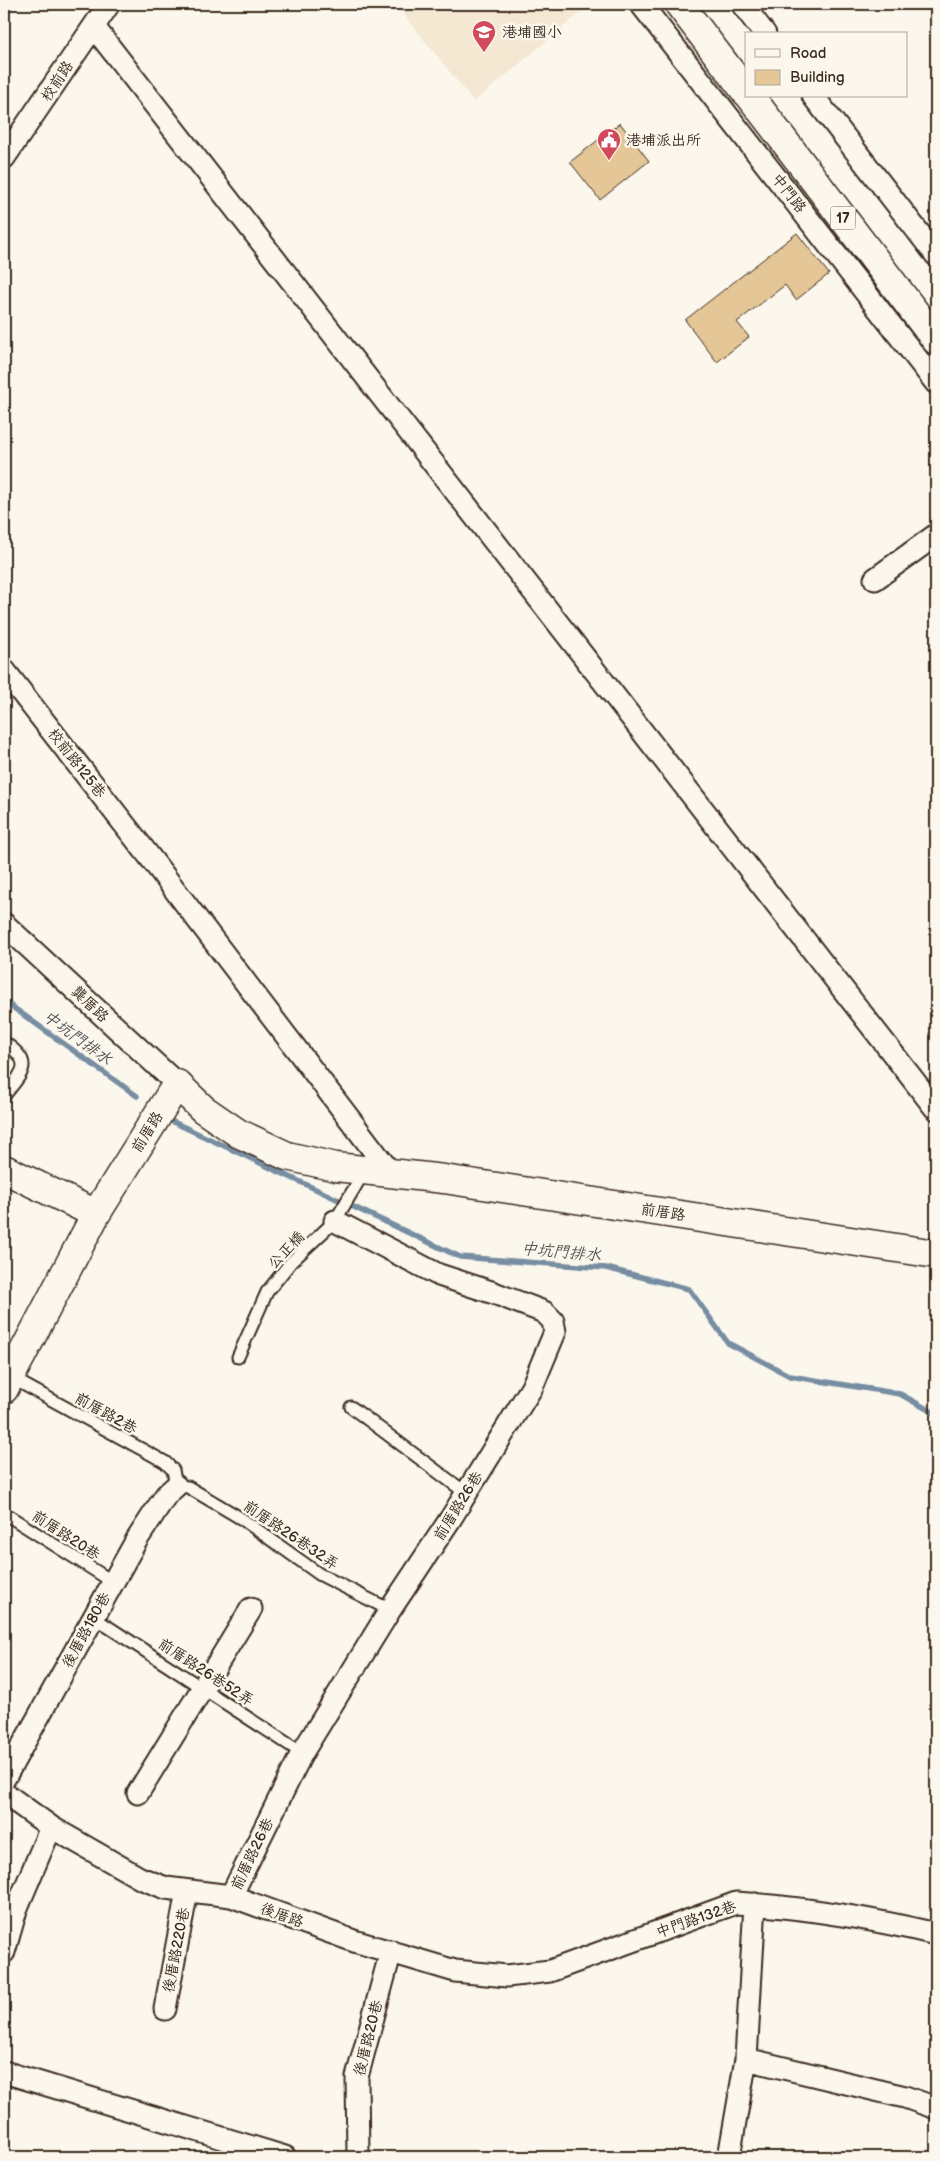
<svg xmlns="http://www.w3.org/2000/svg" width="940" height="2161" font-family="'Balsamiq Sans','LXGW WenKai TC',sans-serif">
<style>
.built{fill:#f4e8d2}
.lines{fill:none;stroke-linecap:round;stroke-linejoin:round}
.stream{stroke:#768da2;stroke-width:5.5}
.building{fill:#e4c697;stroke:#3b2a1e}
.lane-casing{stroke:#3b2a1e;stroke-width:15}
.street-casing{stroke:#3b2a1e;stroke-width:25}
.secondary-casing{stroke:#3b2a1e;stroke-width:31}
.primary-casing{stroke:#3b2a1e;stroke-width:31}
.lane{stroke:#fbf7ec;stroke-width:11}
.street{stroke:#fbf7ec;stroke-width:21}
.secondary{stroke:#fbf7ec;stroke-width:28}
.primary{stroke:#fbf7ec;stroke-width:28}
.labels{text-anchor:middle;stroke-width:5;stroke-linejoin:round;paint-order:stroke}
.shield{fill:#fbf7ec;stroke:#75685c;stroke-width:1}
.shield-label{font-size:14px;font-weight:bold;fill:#3b2a1e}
.poi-label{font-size:15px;fill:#3b2a1e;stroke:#fbf7ec;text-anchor:start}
.street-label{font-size:15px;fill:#3b2a1e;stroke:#fbf7ec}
.water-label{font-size:16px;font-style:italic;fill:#545355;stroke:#fbf7ec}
</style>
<rect width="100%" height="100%" fill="#fbf7ec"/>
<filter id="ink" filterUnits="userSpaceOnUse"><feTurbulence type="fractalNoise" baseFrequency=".02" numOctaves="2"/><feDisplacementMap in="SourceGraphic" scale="10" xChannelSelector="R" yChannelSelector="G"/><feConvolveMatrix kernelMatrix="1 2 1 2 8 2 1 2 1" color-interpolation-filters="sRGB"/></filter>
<g filter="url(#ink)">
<path class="built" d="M395 4H591L474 102Z"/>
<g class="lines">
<path class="stream" d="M4 1001 137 1096
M169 1120 460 1257 606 1268 689 1289 728 1343 790 1376 900 1394 936 1414"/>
</g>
<path class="building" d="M620 123 649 161 600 200 570 162Z
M797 233 829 274 796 300 785 285 737 322 749 337 717 362 685 320Z"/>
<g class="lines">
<g class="lane-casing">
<path id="lane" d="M4 1042C35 1064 23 1071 4 1096
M238 1357 267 1292 291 1262 335 1221 365 1170
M10 1377 165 1462 173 1470 176 1486 188 1487 242 1519 319 1574 390 1610
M351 1407 466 1493
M4 1513 113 1582
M93 1617 302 1753"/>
</g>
<g class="street-casing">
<path id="street" d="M641 4 936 383
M742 4 765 34
M94 27 936 1109
M813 96 936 255
M4 158 109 4
M875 579 936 535
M4 670 149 856 390 1172
M4 924 177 1084
M4 1779 136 1541 166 1495 176 1486
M4 1793 51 1827 140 1878 166 1888 231 1896 354 1941 455 1971 507 1976 550 1971 736 1903C800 1907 874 1919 936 1934
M138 1793 251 1609
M231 1896 302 1753 390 1610 451 1518 532 1387 555 1332 553 1321 544 1312 494 1293 439 1275 335 1221
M4 1952 16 1910 51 1827
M165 2009 187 1891
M746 2059 905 2097 936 2108
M4 2072 285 2157
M358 2157 357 2077 391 1951
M729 2157 746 2059 755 1904"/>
</g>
<g class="secondary-casing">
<path id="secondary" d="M4 1169 96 1214
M4 1389 96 1214 177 1084 203 1109 238 1133 287 1156 336 1167 444 1179 936 1254"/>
</g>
<g class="primary-casing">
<path id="primary" d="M679 4 746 92
M750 96 936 340"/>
</g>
<use href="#lane" class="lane"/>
<use href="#street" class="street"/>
<use href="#secondary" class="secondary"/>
<use href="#primary" class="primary"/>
</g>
</g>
<defs>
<g id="school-pin" transform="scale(1.25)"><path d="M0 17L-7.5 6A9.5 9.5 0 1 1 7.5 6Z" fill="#d1495b" stroke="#fbf7ec"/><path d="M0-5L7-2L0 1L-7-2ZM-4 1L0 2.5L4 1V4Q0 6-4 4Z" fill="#fff"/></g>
<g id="civic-pin" transform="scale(1.25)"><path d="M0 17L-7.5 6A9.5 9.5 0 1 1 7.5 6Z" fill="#d1495b" stroke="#fbf7ec"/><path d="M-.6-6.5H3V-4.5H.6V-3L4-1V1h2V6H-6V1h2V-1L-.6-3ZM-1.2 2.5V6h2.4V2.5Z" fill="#fff"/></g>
</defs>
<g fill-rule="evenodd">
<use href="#school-pin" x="484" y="32"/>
<use href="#civic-pin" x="609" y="140"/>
</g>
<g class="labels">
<rect class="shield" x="830.5" y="206.5" width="25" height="23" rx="4"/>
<g class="shield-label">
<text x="843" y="223">17</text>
</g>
<g class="poi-label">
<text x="502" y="37">港埔國小</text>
<text x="626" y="145">港埔派出所</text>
</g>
<g class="street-label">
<text transform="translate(57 81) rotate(-56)" y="5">校前路</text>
<text transform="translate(789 193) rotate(52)" y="5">中門路</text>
<text transform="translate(77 763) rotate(52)" y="5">校前路125巷</text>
<text transform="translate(90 1004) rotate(43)" y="5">龔厝路</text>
<text transform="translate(147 1132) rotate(-58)" y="5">前厝路</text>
<text transform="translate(663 1212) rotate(9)" y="5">前厝路</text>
<text transform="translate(286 1250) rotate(-46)" y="5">公正橋</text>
<text transform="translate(106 1413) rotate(29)" y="5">前厝路2巷</text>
<text transform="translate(458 1506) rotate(-58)" y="5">前厝路26巷</text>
<text transform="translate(66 1535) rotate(33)" y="5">前厝路20巷</text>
<text transform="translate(291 1535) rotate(34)" y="5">前厝路26巷32弄</text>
<text transform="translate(86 1630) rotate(-61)" y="5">後厝路180巷</text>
<text transform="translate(206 1672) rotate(33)" y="5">前厝路26巷52弄</text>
<text transform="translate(252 1854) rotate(-64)" y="5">前厝路26巷</text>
<text transform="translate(282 1915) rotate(20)" y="5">後厝路</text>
<text transform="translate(696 1919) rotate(-19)" y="5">中門路132巷</text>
<text transform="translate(176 1950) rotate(-79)" y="5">後厝路220巷</text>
<text transform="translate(368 2038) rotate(-76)" y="5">後厝路20巷</text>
</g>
<g class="water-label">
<text transform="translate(78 1037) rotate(36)" y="6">中坑門排水</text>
<text transform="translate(561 1251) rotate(5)" y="6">中坑門排水</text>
</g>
</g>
<rect width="940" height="2161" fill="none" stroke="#fbf7ec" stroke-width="20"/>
<rect x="10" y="10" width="920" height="2141" fill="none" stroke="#3b2a1e" stroke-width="2" filter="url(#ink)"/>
<rect x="745" y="32" width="162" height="65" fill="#fbf7ec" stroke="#aea59a"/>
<rect x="755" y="49" width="25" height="8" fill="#fbf7ec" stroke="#aea59a"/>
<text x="790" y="58" font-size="15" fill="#3b2a1e">Road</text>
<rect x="755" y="70" width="25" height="15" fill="#e4c697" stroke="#aea59a"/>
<text x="790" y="82" font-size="15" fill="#3b2a1e">Building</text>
</svg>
